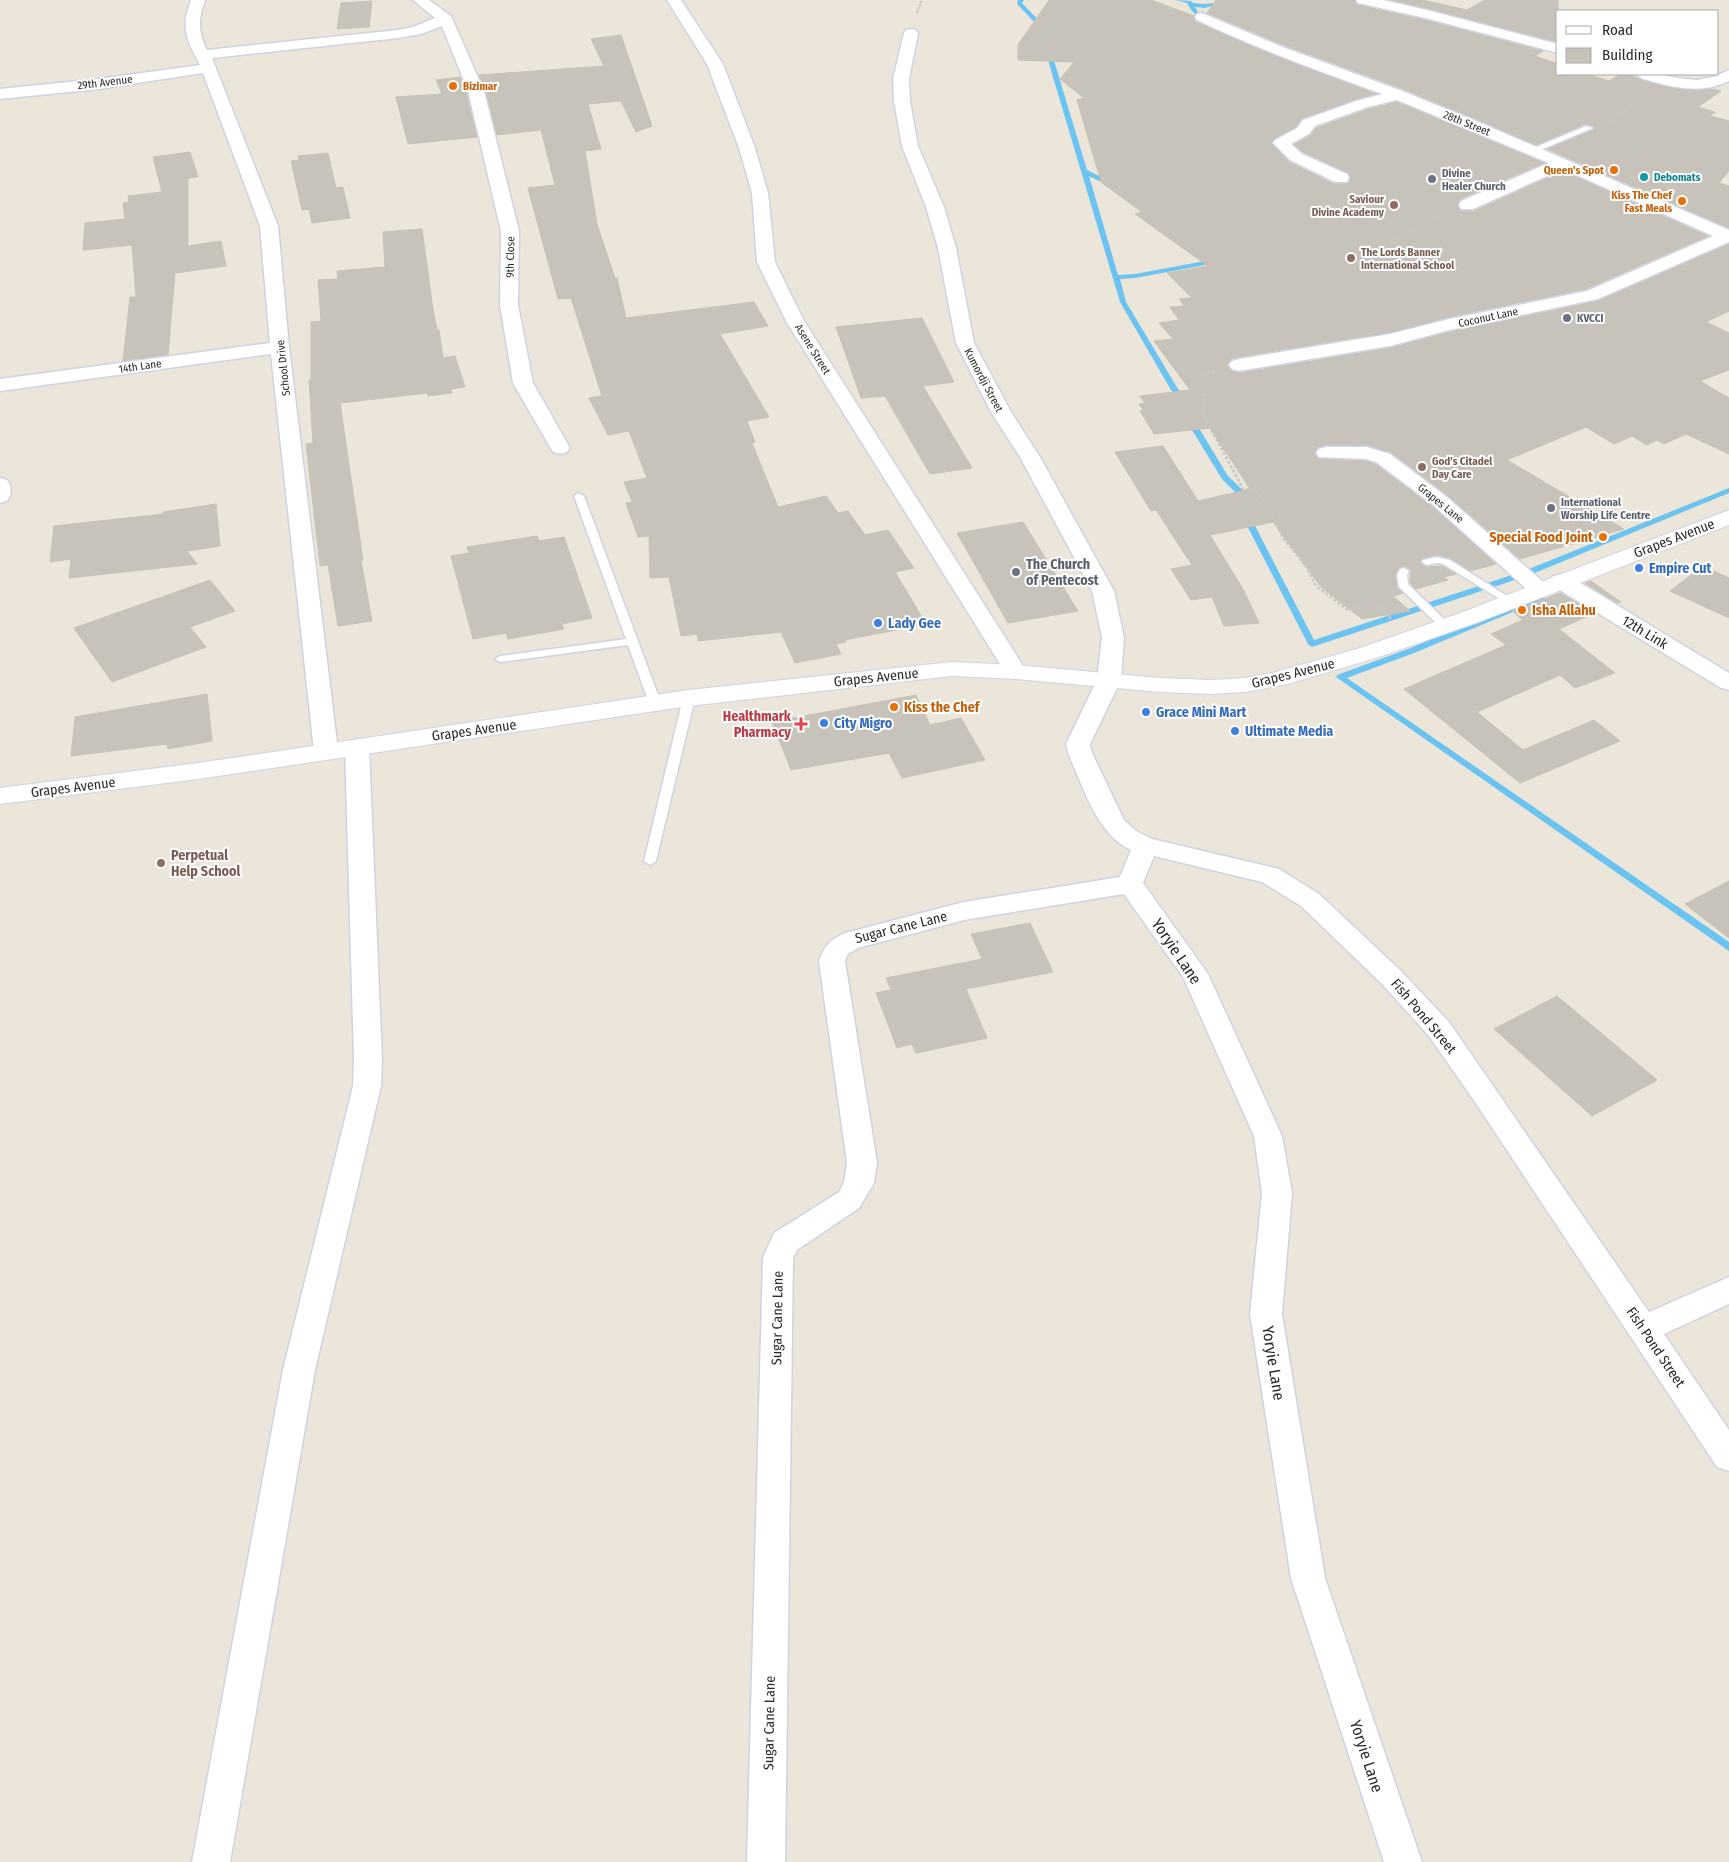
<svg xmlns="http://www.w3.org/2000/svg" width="1729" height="1862" font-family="'Fira Sans Condensed',sans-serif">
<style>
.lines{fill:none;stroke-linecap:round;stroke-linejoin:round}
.stream{fill:#6ac3f1;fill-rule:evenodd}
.building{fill:#c7c2ba;stroke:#c7c2b4}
.service-casing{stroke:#cfd2e3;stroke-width:3}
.minor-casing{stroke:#cfd2e3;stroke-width:3}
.tertiary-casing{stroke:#cfd2e3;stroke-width:2}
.path-far1{stroke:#c7c7c7;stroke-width:2;stroke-dasharray:2.5 1;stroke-linecap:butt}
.path{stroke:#c7c7c7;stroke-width:2.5;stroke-dasharray:3 2;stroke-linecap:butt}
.service{fill:#fff;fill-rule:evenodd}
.minor{fill:#fff;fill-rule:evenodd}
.tertiary{fill:#fff;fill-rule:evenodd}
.food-dot{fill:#e8710a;stroke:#fff;stroke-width:2}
.culture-dot{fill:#0f9aa8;stroke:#fff;stroke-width:2}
.worship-dot{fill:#6b7280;stroke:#fff;stroke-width:2}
.education-dot{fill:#8d6e63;stroke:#fff;stroke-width:2}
.shop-dot{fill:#3f7fe0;stroke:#fff;stroke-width:2}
.health-dot{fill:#e0444e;stroke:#fff;stroke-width:2}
.labels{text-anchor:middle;stroke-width:4;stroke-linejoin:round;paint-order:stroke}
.far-street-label{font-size:11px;fill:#292929;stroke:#fff}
.far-food-label{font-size:11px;font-weight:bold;fill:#c56008;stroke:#fff;text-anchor:end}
.far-worship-label{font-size:11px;font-weight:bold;fill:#5b616d;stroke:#fff;text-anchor:start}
.far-culture-label{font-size:11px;font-weight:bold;fill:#0d838f;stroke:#fff;text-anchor:start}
.far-education-label{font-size:11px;font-weight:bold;fill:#785e54;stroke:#fff;text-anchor:start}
.food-label{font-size:14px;font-weight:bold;fill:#c56008;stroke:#fff;text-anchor:start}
.street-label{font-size:14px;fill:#292929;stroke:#fff}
.worship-label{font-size:14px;font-weight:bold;fill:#5b616d;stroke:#fff;text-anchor:start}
.shop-label{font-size:14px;font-weight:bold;fill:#366cbe;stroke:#fff;text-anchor:start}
.health-label{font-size:14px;font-weight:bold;fill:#be3a42;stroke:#fff;text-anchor:end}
.education-label{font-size:14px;font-weight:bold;fill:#785e54;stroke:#fff;text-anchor:start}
.near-street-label{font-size:16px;fill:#292929;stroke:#fff}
</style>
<rect width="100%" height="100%" fill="#ece6da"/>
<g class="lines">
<path class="stream" d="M1018 0H1024L1022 3 1047 29V31H1043L1017 4Z
M1175 0 1191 1 1193 3 1205 4 1214 3V5L1205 8 1195 7 1198 12 1212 19C1201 23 1192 12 1187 3Z
M1049 46 1052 48 1053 57 1087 170 1105 179H1112L1115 181C1106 186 1097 180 1089 176L1118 275 1135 274 1216 259 1219 261 1216 263 1135 278 1120 279 1126 302 1178 389 1189 399V403H1183L1171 390 1120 302 1047 57 1046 48Z
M1395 95H1399L1416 107 1433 110V112L1463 127 1458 128 1423 111 1412 109 1395 97Z
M1295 126 1300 127 1287 136 1262 145 1259 143 1283 134Z
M1445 319 1449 321 1447 322 1404 330 1354 343 1350 341 1404 326Z
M1189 417H1195L1197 425 1228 476 1250 497V503H1244L1243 500 1222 479 1189 425Z
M1343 435H1349L1362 448 1382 449 1397 442 1401 444 1383 453 1360 452 1343 439Z
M1729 488V493L1530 575 1312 647 1308 644 1242 516 1246 514 1250 516 1314 640 1524 571Z
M1541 594 1545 597 1544 599 1414 653 1347 678 1729 942V951L1336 677 1337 675 1408 649Z"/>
</g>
<path class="building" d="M1049 0H1151L1194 16 1196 22 1242 42 1376 94 1302 118 1296 127 1274 138 1271 142 1289 162 1334 184 1349 183 1351 179 1349 173 1303 152 1294 144 1310 136 1316 128 1369 109 1397 102 1544 163 1460 199 1457 206 1461 211H1474L1563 171 1708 236 1586 289 1449 317 1390 332 1239 357 1231 359 1228 364 1231 371 1239 373 1390 348 1450 332 1598 301 1729 244V311L1706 322 1729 333V370L1700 381 1729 398V454L1686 434 1664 444 1657 440 1647 445 1632 436 1614 444 1586 427 1507 460 1624 529 1520 559 1448 496 1391 452 1367 445H1326L1318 447 1314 453 1319 459 1366 461 1375 464 1432 506 1496 564 1470 571 1450 558 1437 555 1423 558 1420 563 1426 567 1442 566 1456 574 1444 577 1448 580 1416 589 1410 583 1411 570 1405 566 1400 567 1395 575 1397 587 1403 593 1393 596 1410 611 1362 619 1321 587 1273 522 1210 535 1244 591 1259 623 1224 626 1212 597 1191 600 1171 569 1192 565 1156 510 1151 511 1115 452 1163 446 1198 501 1250 489 1210 428 1154 434 1140 411 1143 410 1139 404 1145 403 1140 396 1190 390 1154 341 1173 339 1159 323 1179 320 1170 307 1184 306 1179 299 1192 298 1167 273 1208 266 1135 214 1142 212 1101 182 1077 100 1084 98 1060 79 1074 62 1018 60V45Z
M1216 0H1354L1358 5 1425 20 1543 51 1535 56 1558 64V74H1587L1609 81 1621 74H1628L1644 81 1673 88 1692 90 1712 89 1721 91 1698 107 1715 112 1710 116 1729 121V171L1719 183 1729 186V228L1547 149 1594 130V126L1585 124 1536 145 1406 90 1281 44 1207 13Z
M1391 0H1422L1467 10 1485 0H1558V42Z
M372 1 369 27 337 29 341 3Z
M621 35 652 126 636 132 621 101 588 104 601 149 585 151 597 224 615 278H617L626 318 754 302 768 326 720 334 769 417 747 421 755 442 752 443 778 507 826 496 838 513 848 511 865 535 888 530 914 568 895 572 926 624 845 640 846 642 836 644 841 654 795 663 781 632 698 641 697 634 681 636 669 577 650 578 649 536 638 537 626 503 632 502 624 482 647 478 629 431 608 435 589 398 602 396 571 298 558 299 528 188 555 185 541 130 497 135 486 91 479 75 604 66 591 39Z
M460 77 466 92 477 137 408 144 396 97 442 94 436 80Z
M190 152 198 177 188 178V246L221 241 226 266 175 273 168 355 123 361 130 297H136L132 245 83 250 85 223 125 219 123 203 129 202 128 196 162 192 153 157Z
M328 153 336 188 343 187 350 218 312 223 309 209 302 210 291 161 299 160 298 156Z
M422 229 433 309 437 330H439L443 358 455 356 465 387 451 389 452 393 428 396 427 393 340 403 363 560H361L372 621 338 626 328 565 320 566 306 444 313 443 309 380H311V322L321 321 318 280 338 279 337 271 385 267 383 232Z
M922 318 954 382 923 386 972 468 930 474 885 396 861 398 836 327Z
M216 504 220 546 187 551 197 564 69 578 71 559 50 562 54 526 163 514V512Z
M1023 522 1078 611 1008 623 957 533Z
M537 536 539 541 564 537 592 618 562 624 564 629 508 639 506 633 473 639 451 556 469 553 467 547Z
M1703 566 1729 578V618L1670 591Z
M210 580 235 611 190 627 206 647 112 682 74 628Z
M1591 581 1621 602 1617 603 1585 583Z
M1560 593 1595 613 1559 629 1615 673 1575 688 1560 675 1477 712 1523 750 1594 720 1620 741 1520 783 1404 689 1506 645 1491 634 1523 620 1512 611Z
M207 694 212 741 168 749 167 744 71 756 75 717Z
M916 695 930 725 961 718 985 760 902 778 889 753 791 770 772 722Z
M1729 881V938L1685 904Z
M1030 923 1053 972 966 989 987 1038 916 1053 912 1044 897 1048 876 993 891 990 886 978 982 959 971 934Z
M1557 996 1657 1080 1592 1116 1494 1029Z"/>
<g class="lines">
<g class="service-casing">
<path id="service" d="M1586 126 1593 128 1536 152 1529 150Z
M579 493 584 496 661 703 659 705 655 706 649 703 628 645 500 662 495 659 500 656 626 639 574 496Z
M1437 557 1450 560 1515 601 1514 603H1506L1443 564 1437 563 1427 565 1422 562 1423 560Z
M1404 568 1409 571 1407 575 1408 584 1449 624 1450 626 1449 628H1441L1399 587 1397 575 1400 569Z
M689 695 695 698 656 861 650 865 644 861 683 698Z"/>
</g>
<g class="minor-casing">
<path id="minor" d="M191 0H205C198 19 198 32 207 50L398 30 413 27 435 18 413 0H429L451 16 484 91 519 231 518 305 533 383 570 448 567 452 560 454 553 452 513 383 500 305 501 231 468 91 442 26 421 34 398 38 212 58 278 226 289 347 338 751 334 756 326 759 318 756 314 751 271 354 0 391V379L270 343 260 226 203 73 98 89 0 99V89L98 79 200 65C187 40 180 29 191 0Z
M667 0H681L723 64 755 148 768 193 775 262 804 321 1027 672 1024 677 1016 679 1008 677 1005 672 786 321 757 262 752 193 739 148 707 64Z
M1356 0H1383L1427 10 1558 44V53L1425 18 1358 3Z
M1202 13 1280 46 1405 92 1488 126 1729 230V242L1598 299 1450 330 1390 346 1239 371 1232 369 1229 365 1232 361 1239 359 1390 334 1449 319 1587 291 1713 236 1563 169 1473 209H1461L1459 205 1461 201 1549 163 1397 100 1368 107 1315 126 1309 134 1291 144 1302 154 1347 174 1349 178 1347 182H1335L1290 160 1273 143 1275 140 1297 128 1303 120 1356 101 1382 94C1320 71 1257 49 1197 20L1195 17 1197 14Z
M911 29 916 30 918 33 909 79 910 101 918 146 944 207 956 248 974 343 1011 412 1040 457 1114 591 1124 637 1121 680 1090 744 1092 753 1124 820 1136 831 1152 839 1279 869 1319 894 1400 970 1449 1022 1649 1312 1729 1277V1304L1664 1334 1729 1430V1471L1717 1467 1475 1102 1429 1036 1382 984 1301 906 1262 882 1154 856 1143 883 1208 974 1282 1136 1292 1193 1282 1314 1325 1578 1422 1862H1384L1291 1578 1250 1314 1262 1193 1254 1136 1183 977 1124 894 964 920 858 948 848 954 845 961 877 1163 874 1183 859 1208 797 1250 793 1258 785 1862H747L763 1258 774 1233 839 1192 844 1182 847 1163 819 961C825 945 832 937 849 932L964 902 1120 877 1131 850C1096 834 1083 786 1068 753L1066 744 1097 680 1102 637 1092 591 1020 457 991 412 956 343 938 248 926 207 902 146 894 101 893 79 904 33 906 30Z
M1729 70V81C1704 93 1680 89 1654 82 1648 80 1640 79 1636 74H1660L1677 78 1697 80 1713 77Z
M1326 447H1367L1390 454 1447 497 1551 589 1548 594 1540 596 1532 594 1433 505 1376 462 1366 459 1319 457 1316 453 1319 449Z
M0 478 7 480C12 486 12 495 7 501L0 503Z
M1561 574 1569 576 1729 673V690L1721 688 1553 586 1550 581 1553 576Z
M357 739 365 742 369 747 382 1061 381 1086 315 1370 230 1862H192L283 1370 353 1086 354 1061 345 747 349 742Z"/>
</g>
<g class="tertiary-casing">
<path id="tertiary" d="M1729 510V525L1476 623 1376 658 1288 684 1245 692 1211 694 1160 692 1016 679 952 676 689 706 198 779 0 804V788L198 763 689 690 952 662 1016 665 1160 678 1211 680 1245 678 1276 672 1360 648 1460 613Z"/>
</g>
<path class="path-far1" d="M917 13 922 0
M1608 123 1642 95
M1395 240 1445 212"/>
<path class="path" d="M1215 371 1192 377 1206 393 1202 412 1243 489 1254 490 1268 505 1283 538 1306 566 1316 586 1348 610 1374 603 1392 620"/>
<use href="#service" class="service"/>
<use href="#minor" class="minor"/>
<use href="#tertiary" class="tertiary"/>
</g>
<g class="food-dot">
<circle cx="453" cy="86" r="5"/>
<circle cx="1614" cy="170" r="5"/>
<circle cx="1682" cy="201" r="5"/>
<circle cx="1603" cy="537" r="5"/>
<circle cx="1522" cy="610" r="5"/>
<circle cx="894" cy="707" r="5"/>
</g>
<circle class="culture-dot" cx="1644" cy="177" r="5"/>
<g class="worship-dot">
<circle cx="1432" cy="179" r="5"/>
<circle cx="1567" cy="318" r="5"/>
<circle cx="1551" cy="508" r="5"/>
<circle cx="1016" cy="572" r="5"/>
</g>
<g class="education-dot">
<circle cx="1394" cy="205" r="5"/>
<circle cx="1351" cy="258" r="5"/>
<circle cx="1422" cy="467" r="5"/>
<circle cx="161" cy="863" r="5"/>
</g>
<g class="shop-dot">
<circle cx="1639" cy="568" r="5"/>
<circle cx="878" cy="623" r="5"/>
<circle cx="1146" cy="712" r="5"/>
<circle cx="824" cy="723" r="5"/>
<circle cx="1235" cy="731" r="5"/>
</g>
<path class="health-dot" d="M798.5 716.5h5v5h5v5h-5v5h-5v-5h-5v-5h5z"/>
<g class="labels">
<g class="far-street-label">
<text transform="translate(105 82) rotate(-7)" y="4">29th Avenue</text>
<text transform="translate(1467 123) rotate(22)" y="4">28th Street</text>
<text transform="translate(510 257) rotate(-89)" y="4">9th Close</text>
<text transform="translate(1488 317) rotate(-12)" y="4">Coconut Lane</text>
<text transform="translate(813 349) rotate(58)" y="4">Asene Street</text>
<text transform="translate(140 366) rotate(-8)" y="4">14th Lane</text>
<text transform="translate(283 368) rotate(-96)" y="4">School Drive</text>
<text transform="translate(984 380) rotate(62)" y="4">Kumordji Street</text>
<text transform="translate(1441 503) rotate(39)" y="4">Grapes Lane</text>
</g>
<g class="far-food-label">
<text x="463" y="90" text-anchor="start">Bizimar</text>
<text x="1604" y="174">Queen's Spot</text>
<text x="1672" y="199">Kiss The Chef<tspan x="1672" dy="13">Fast Meals</tspan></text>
</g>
<g class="far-worship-label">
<text x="1442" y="177">Divine<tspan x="1442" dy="13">Healer Church</tspan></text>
<text x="1577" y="322">KVCCI</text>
<text x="1561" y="506">International<tspan x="1561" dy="13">Worship Life Centre</tspan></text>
</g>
<g class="far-culture-label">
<text x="1654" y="181">Debomats</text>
</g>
<g class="far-education-label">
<text x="1384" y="203" text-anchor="end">Saviour<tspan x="1384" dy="13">Divine Academy</tspan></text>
<text x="1361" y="256">The Lords Banner<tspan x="1361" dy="13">International School</tspan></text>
<text x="1432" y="465">God's Citadel<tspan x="1432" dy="13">Day Care</tspan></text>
</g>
<g class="food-label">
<text x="1593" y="542" text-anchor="end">Special Food Joint</text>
<text x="1532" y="615">Isha Allahu</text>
<text x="904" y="712">Kiss the Chef</text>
</g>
<g class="street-label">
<text transform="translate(1674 538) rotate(-21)" y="5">Grapes Avenue</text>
<text transform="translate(1645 632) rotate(31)" y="5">12th Link</text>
<text transform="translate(1293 673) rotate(-14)" y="5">Grapes Avenue</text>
<text transform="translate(876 677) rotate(-6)" y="5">Grapes Avenue</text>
<text transform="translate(474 730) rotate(-8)" y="5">Grapes Avenue</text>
<text transform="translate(73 787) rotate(-7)" y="5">Grapes Avenue</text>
<text transform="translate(901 927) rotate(-14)" y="5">Sugar Cane Lane</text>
<text transform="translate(1424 1016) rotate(50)" y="5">Fish Pond Street</text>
<text transform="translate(777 1318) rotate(-89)" y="5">Sugar Cane Lane</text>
<text transform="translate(1656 1347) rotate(56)" y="5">Fish Pond Street</text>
<text transform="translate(769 1723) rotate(-89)" y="5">Sugar Cane Lane</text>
</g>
<g class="worship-label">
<text x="1026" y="569">The Church<tspan x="1026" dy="16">of Pentecost</tspan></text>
</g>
<g class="shop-label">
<text x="1649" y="573">Empire Cut</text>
<text x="888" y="628">Lady Gee</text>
<text x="1156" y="717">Grace Mini Mart</text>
<text x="834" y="728">City Migro</text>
<text x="1245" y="736">Ultimate Media</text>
</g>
<g class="health-label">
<text x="791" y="721">Healthmark<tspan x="791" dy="16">Pharmacy</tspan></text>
</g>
<g class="education-label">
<text x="171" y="860">Perpetual<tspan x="171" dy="16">Help School</tspan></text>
</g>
<g class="near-street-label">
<text transform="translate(1177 951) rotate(56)" y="6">Yoryie Lane</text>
<text transform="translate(1274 1363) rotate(81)" y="6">Yoryie Lane</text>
<text transform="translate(1367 1756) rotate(72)" y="6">Yoryie Lane</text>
</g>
</g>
<rect x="1556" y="10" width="162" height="65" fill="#ffffff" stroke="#a9a9a9"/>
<rect x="1566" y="26" width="25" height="8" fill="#ffffff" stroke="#a9a9a9"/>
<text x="1602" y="35" font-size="15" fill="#292929">Road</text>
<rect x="1566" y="48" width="25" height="15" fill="#c7c2ba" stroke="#a9a9a9"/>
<text x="1602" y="60" font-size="15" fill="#292929">Building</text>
</svg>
